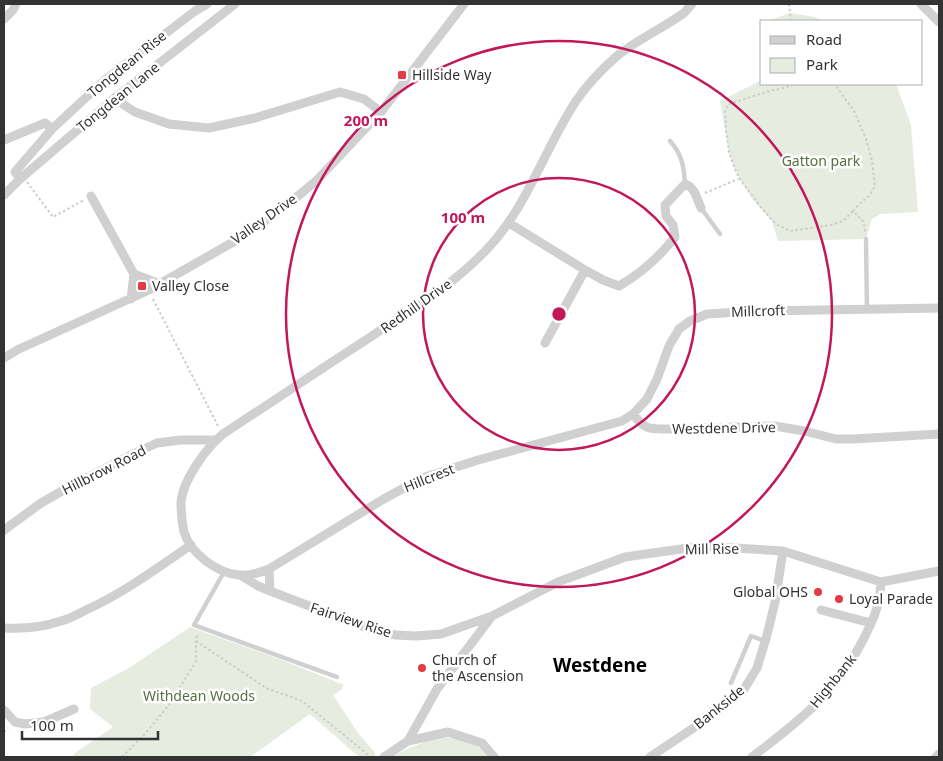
<svg xmlns="http://www.w3.org/2000/svg" width="943" height="761" font-family="'Noto Sans',sans-serif">
<style>
.green{fill:#e6ecdf}
.lines{fill:none;stroke-linecap:round;stroke-linejoin:round}
.path{stroke:#cdcdcd;stroke-width:2;stroke-dasharray:2.5 2.5;stroke-linecap:butt}
.service{stroke:#d0d0d0;stroke-width:4.5}
.minor{stroke:#d0d0d0;stroke-width:9}
.ring{fill:none;stroke:#c2185b;stroke-width:2.5}
.poi-dot{fill:#e63946;stroke:#fff;stroke-width:2}
.labels{text-anchor:middle;stroke-width:5;stroke-linejoin:round;paint-order:stroke}
.street-label{font-size:14px;fill:#333;stroke:#fff}
.poi-label{font-size:14px;fill:#333;stroke:#fff;text-anchor:start}
.park-label{font-size:14px;fill:#56703f;stroke:#fff}
.district-label{font-size:19px;font-weight:bold;fill:#000;stroke:#fff}
.centre{fill:#c2185b;stroke:#fff;stroke-width:2.5}
.ring-label{font-size:15px;text-anchor:middle;font-weight:bold;fill:#c2185b;stroke:#fff;stroke-width:5;stroke-linejoin:round;paint-order:stroke}
</style>
<rect width="100%" height="100%" fill="#fff"/>
<path class="green" d="M790 13 815 17 824 21H768Z
M762 80V84H896L911 125 918 212 881 214 872 219 866 239 778 241 772 221 753 200 739 178 734 167 729 152 720 101Z
M190 627 282 660 344 685 341 690 333 695 358 733 376 754 372 757H359L310 714 250 757H73L75 753 113 727 90 709 91 688 129 668Z
M445 737C465 740 476 740 488 757H392C412 746 423 741 445 737Z"/>
<g class="lines">
<path class="path" d="M789 4 791 21
M793 84 791 86 766 92 729 104 725 110 726 130 729 152 734 167 739 178 763 210 776 224 790 231 831 225 843 221 853 211
M832 84 836 86 854 111 866 139 872 161 875 186 870 195 859 204 853 211 864 222 865 232
M27 182 53 217 84 200
M705 193 738 179
M153 299 218 426
M196 641 266 688 302 701 371 757
M4 732 8 728
M122 757 143 736 169 705 196 661V641L197 633"/>
<path class="service" d="M670 141C682 154 684 167 685 184
M701 208 720 234
M866 239 867 309
M224 572 194 625 337 677
M731 683 751 636 765 641"/>
<path class="minor" d="M692 4 684 13C663 28 637 40 617 56 602 69 587 85 576 101 545 148 528 205 489 247 457 282 414 308 375 334 324 367 273 401 223 434 206 448 183 480 181 502 181 512 182 523 184 532 191 554 217 573 239 575 249 576 259 573 269 569L382 500 422 478 478 460 622 421 633 414 647 399 657 379 669 346 679 329 690 321 707 314 755 311 939 308
M921 4 939 22
M4 19 13 10 16 4
M116 97 124 105 135 112 169 124 209 128 255 118 340 92 364 99 381 112
M4 140 45 123 52 129
M20 179 15 172 52 129 106 79 195 11 207 4
M4 195 20 179 116 97 235 4
M91 196 134 274 131 299
M509 223 585 270 545 343
M585 270 603 280 619 286C640 274 660 256 675 237L673 225 666 216 665 205 685 184C695 187 697 199 701 208
M134 274 160 284
M4 358 17 350 149 290 235 241 280 211 316 181 381 112 464 4
M633 414C645 430 649 429 667 429L775 426 804 431 836 439H853L939 434
M4 530 41 503 69 487 133 454 157 443 181 440H215
M269 569 270 591
M240 575 258 586 270 591 367 628 395 635 416 636 441 634 492 616 558 582 625 557 702 546 783 551 881 582 939 571
M821 610 871 623
M4 628C22 629 43 627 61 621 70 619 78 614 86 610 125 592 156 569 191 545
M4 710 15 722 25 724 44 722 74 709
M408 741 448 732 482 743 494 757
M384 757 408 741 437 689 492 616
M650 757 701 723 743 691 757 668 767 635 775 602 783 551
M752 757C797 723 837 692 863 640 869 628 875 617 878 604 880 597 880 589 881 582
M936 757 939 754"/>
</g>
<g class="ring">
<circle cx="559" cy="314" r="136"/>
<circle cx="559" cy="314" r="273"/>
</g>
<g class="poi-dot">
<rect x="397" y="70" width="10" height="10" rx="2.5"/>
<rect x="137" y="281" width="10" height="10" rx="2.5"/>
<circle cx="818" cy="592" r="5"/>
<circle cx="839" cy="599" r="5"/>
<circle cx="422" cy="668" r="5"/>
</g>
<g class="labels">
<g class="street-label">
<text transform="translate(127 64) rotate(-39)" y="5">Tongdean Rise</text>
<text transform="translate(118 97) rotate(-39)" y="5">Tongdean Lane</text>
<text transform="translate(264 219) rotate(-35)" y="5">Valley Drive</text>
<text transform="translate(416 306) rotate(-35)" y="5">Redhill Drive</text>
<text transform="translate(758 311) rotate(-2)" y="5">Millcroft</text>
<text transform="translate(724 428) rotate(-1)" y="5">Westdene Drive</text>
<text transform="translate(104 470) rotate(-27)" y="5">Hillbrow Road</text>
<text transform="translate(429 478) rotate(-22)" y="5">Hillcrest</text>
<text transform="translate(712 549) rotate(-1)" y="5">Mill Rise</text>
<text transform="translate(351 620) rotate(18)" y="5">Fairview Rise</text>
<text transform="translate(833 681) rotate(-51)" y="5">Highbank</text>
<text transform="translate(719 707) rotate(-39)" y="5">Bankside</text>
</g>
<g class="poi-label">
<text x="412" y="80">Hillside Way</text>
<text x="152" y="291">Valley Close</text>
<text x="808" y="597" text-anchor="end">Global OHS</text>
<text x="849" y="604">Loyal Parade</text>
<text x="432" y="665">Church of<tspan x="432" dy="16">the Ascension</tspan></text>
</g>
<g class="park-label">
<text x="821" y="166">Gatton park</text>
<text x="199" y="701">Withdean Woods</text>
</g>
<g class="district-label">
<text x="600" y="672">Westdene</text>
</g>
</g>
<circle cx="559" cy="314" r="8" class="centre"/>
<g class="ring-label">
<text x="366" y="126">200 m</text>
<text x="463" y="223">100 m</text>
</g>
<rect width="943" height="761" fill="none" stroke="#333333" stroke-width="10"/>
<rect x="760" y="20" width="162" height="65" fill="#ffffff" stroke="#adadad"/>
<rect x="770" y="36" width="25" height="8" fill="#d0d0d0" stroke="#adadad"/>
<text x="806" y="45" font-size="15" fill="#333333">Road</text>
<rect x="770" y="58" width="25" height="15" fill="#e6ecdf" stroke="#adadad"/>
<text x="806" y="70" font-size="15" fill="#333333">Park</text>
<path d="M22 731v8h136v-8" fill="none" stroke="#333333" stroke-width="2.5"/>
<text x="30" y="731" font-size="15" fill="#333333" stroke="#ffffff" stroke-width="4" paint-order="stroke">100 m</text>
</svg>
